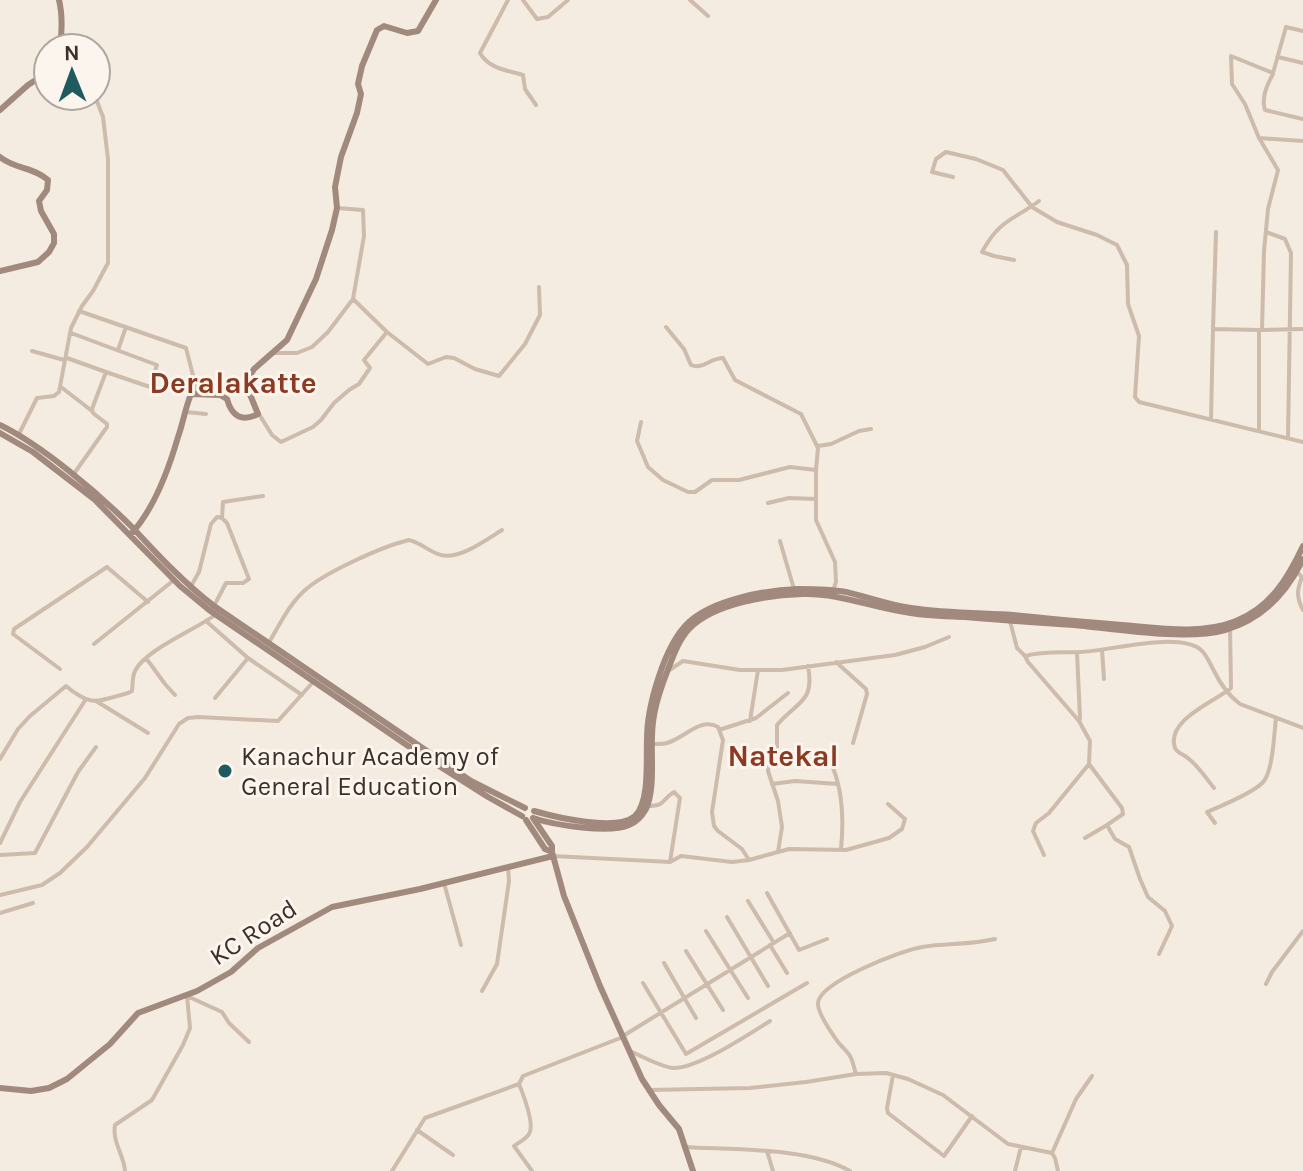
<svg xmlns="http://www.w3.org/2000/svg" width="1303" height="1171" font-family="Karla,sans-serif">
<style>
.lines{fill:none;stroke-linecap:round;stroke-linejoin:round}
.street{stroke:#cdbbac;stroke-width:4}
.secondary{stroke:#a18a7d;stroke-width:6}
.poi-dot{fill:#1f5a5e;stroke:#fbf5ee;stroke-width:3}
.labels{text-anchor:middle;stroke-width:6;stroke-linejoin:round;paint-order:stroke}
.poi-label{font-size:26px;fill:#3b302b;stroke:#fbf5ee;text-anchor:start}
.street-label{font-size:26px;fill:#3b302b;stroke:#fbf5ee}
.quarter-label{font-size:30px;font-weight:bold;fill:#8c3b22;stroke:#fbf5ee}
</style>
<rect width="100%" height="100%" fill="#f4ebe1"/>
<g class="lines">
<path class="street" d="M508 0 480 53C489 69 507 70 523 75L525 89 536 105
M523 0 537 19 548 17 568 0
M690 0 708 16
M1278 57 1303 63
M1273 74C1267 85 1261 98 1265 110L1303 119
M35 82 42 84 48 81
M1259 138 1303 141
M953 177 932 172 936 159 946 152 976 159 1003 170 1032 207 1057 222 1097 235 1117 245 1127 265 1128 304 1139 336 1135 397 1139 402 1303 442
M1266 232 1285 239 1291 253 1288 438
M1014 260 994 256 982 252C1000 219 1012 221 1039 201
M353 299 387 332 428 364 446 357 454 358 475 369 499 376 525 344 540 315 539 287
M79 311 186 348 198 395
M666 327 684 349 691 365C703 370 710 358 723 358L735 380 801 414 818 448 816 470V520L835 562 836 582 831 596
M1213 329 1216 232
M1262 330 1303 329
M71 333 157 365 150 387 106 372 92 409 93 413 107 424V427L73 475
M118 350 126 327
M32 351 64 360
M274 353H297L312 347 328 332 353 299 364 236 363 210 337 208
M67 358 106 372
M61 387 92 411
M186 412 206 414
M259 414 272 435 281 442 313 427 321 420 334 403 349 390 359 384 370 368 364 360 387 332
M1211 419 1213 329 1259 330
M641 422 637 441 648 467 663 480 688 492H695L712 480H739L790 467 816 470
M1259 431V330H1262L1264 251 1268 209 1278 170 1259 138 1245 104 1232 84 1231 56 1273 73 1286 27 1303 31
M19 434 37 398 54 396 59 392 71 328 82 306 93 291 108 263V159L103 117 95 96
M818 446 831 444 859 431 871 429
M768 503 789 498 816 499
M222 518 223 502 263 496
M780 541 794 589
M1295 570 1302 577C1297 590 1296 597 1303 610
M190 588 199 572 211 524 217 517 222 518 227 523 249 579 243 583H226L214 606
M206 621 248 658
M1010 621 1017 648 1025 656 1028 662 1079 721 1090 741 1089 764 1049 813 1036 823 1033 831 1044 855
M94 644 174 580
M268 644C279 626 288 606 303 592 321 574 383 546 409 540 419 542 427 550 438 554 457 562 486 540 502 530
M1102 650 1104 679
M1077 653 1080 718 1079 721
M1025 656C1043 651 1063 653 1080 652 1109 651 1179 631 1201 650 1207 655 1210 664 1214 671 1220 683 1229 696 1240 704L1303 728
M146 658 165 684 175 695
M836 662 866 689 867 694 853 743
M60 669 13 634 14 629 107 567 148 602
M668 671 683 661 740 670H782L895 655 925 647 949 637
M215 698 248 658 302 695
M96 701 148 733
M750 721 758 670
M719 730 756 718 788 693
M653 744C656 744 664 744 667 743 685 738 700 717 718 727L723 740 712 812 714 826 718 831 742 849 749 860
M828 757C843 785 844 819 841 849
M0 759 18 729 30 716 66 686C92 708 98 701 128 693L132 691C133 684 132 677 135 671 145 650 195 630 215 615
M1089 764 1122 808 1123 814 1107 825 1115 839 1129 847 1140 879 1148 897 1165 911 1172 926 1159 954
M772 784 795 781 838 784
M1214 788C1206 778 1199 767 1189 759 1185 755 1177 753 1175 748 1165 720 1216 701 1231 688L1230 628
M648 806C666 806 662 799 674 792L680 798 670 862
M1215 823 1207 812C1221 806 1256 792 1264 781 1273 769 1274 734 1276 718
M1085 838 1107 825
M0 843 20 802 86 699
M778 852 782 827 778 801 768 771 769 764 777 749V725C797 701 815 703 808 666
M0 855 35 853 78 772 96 747
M553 856 670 862 681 856 732 862 749 860 789 849 846 850 889 838 902 829 905 819 888 804
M444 883 461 945
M767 893 799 950 827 939
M0 895 42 885 60 873 87 847 145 778 179 724 188 718 198 717 278 721 314 681
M748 901 774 943
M0 913 33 903
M727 917 768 986
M706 931 748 998
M770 945 787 973
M686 951 723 1010
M664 963 696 1018
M643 983 686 1054 807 983
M1266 984 1272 972 1303 931
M482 991 497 964 509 881 508 867
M623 1036 790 933
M632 1052C643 1057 662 1067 673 1068 697 1069 749 1034 770 1021
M856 1074C854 1068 853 1061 850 1056 847 1051 842 1047 838 1042 833 1035 818 1013 818 1004 816 983 903 950 922 947 946 943 971 945 995 939
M893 1075 887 1108 888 1113 944 1156 972 1116
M519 1084C523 1094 535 1125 529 1134 526 1139 518 1143 514 1146L532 1171
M649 1090 750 1088 806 1082 856 1074 886 1073 908 1079 943 1095 1008 1144 1052 1153 1055 1158 1058 1171
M417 1130 453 1155
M684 1147C733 1150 808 1147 850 1171
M767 1151 773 1171
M1052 1153 1076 1099 1092 1076
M125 1171C124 1155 112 1142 115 1125L152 1100 183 1045 190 1028 187 996 222 1012 229 1023 249 1042
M392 1171 425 1118 519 1084 523 1076 623 1037
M1015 1171 1021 1147"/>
<path class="secondary" d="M59 0C63 16 62 32 60 48
M0 110 28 85 48 72
M0 157C14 169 34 167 48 180L47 190 39 201 41 211 54 234V243L49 252 38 262 0 271
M0 425C43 446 99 494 133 528 159 556 184 583 214 606L471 781 525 808
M0 433 33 452 94 499 180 586 209 610 414 750 488 797 522 816
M130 535C153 511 169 468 178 437 183 423 185 409 191 394L220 395 227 399C232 417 242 422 258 414L249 392 247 384 249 377 254 369 287 340 316 279 332 230 337 208 335 187 341 157 357 113 361 94 358 84 362 66 377 30 384 26 407 33 418 31 436 0
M534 811C555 817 617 832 635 816 650 802 646 759 647 739 647 707 664 645 689 622 713 600 765 590 798 589 814 589 830 589 846 592 868 597 889 605 911 608 944 613 979 613 1013 615 1050 619 1086 622 1122 625 1159 628 1201 635 1236 621 1271 607 1288 578 1303 546
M533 818C554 825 610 834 629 825 637 822 642 816 646 809 655 790 651 757 652 737 652 714 659 693 667 672 673 657 678 641 689 629 714 603 769 595 803 594 838 593 871 607 905 612 925 616 945 616 965 617 1001 620 1038 623 1074 625 1115 629 1187 641 1225 630 1262 619 1287 593 1303 559
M526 820 545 849 552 852V846L533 818
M552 852 564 896 600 986 642 1079 659 1105 679 1129 693 1171
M0 1088 31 1091 49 1088 67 1079 110 1044 138 1013 197 991 231 972 258 948 332 907 420 889 553 856"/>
</g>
<circle class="poi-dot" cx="225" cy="771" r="8"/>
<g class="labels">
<g class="poi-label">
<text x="241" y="765">Kanachur Academy of<tspan x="241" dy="30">General Education</tspan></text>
</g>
<g class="street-label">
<text transform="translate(253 932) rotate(-33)" y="9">KC Road</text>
</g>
<g class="quarter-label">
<text x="233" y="393">Deralakatte</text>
<text x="783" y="766">Natekal</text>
</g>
</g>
<g transform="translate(72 72) rotate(359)"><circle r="38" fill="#fbf5ee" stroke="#aea6a0" stroke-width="2"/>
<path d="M0-6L14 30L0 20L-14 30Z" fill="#1f5a5e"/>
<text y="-12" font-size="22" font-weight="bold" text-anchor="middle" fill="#3b302b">N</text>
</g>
</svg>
